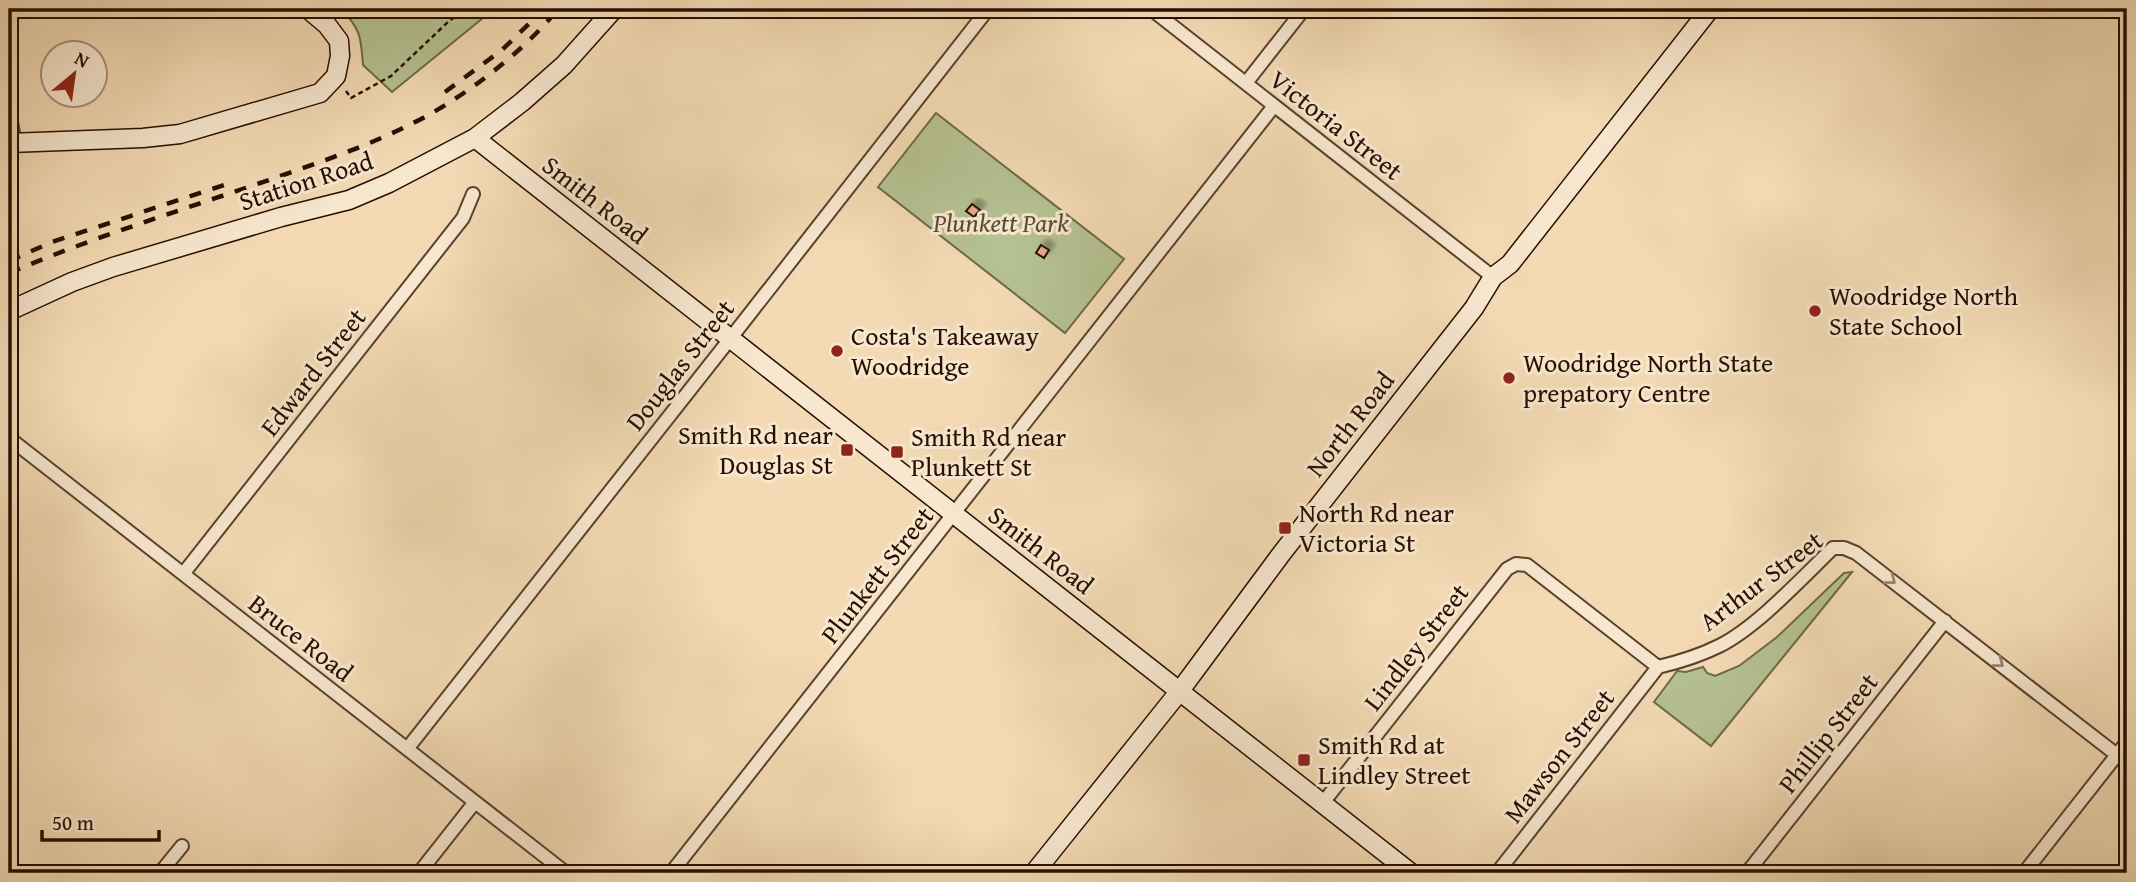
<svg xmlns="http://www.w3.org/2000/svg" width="2136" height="882" font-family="'Gentium Book Plus',serif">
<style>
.green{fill:#b5c192;stroke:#6e684a;stroke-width:2}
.building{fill:#e7a78d;stroke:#270e01;stroke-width:2;filter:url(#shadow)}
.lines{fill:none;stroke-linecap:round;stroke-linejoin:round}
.street-casing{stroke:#5a412e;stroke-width:16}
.secondary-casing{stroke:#270e01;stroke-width:21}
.path{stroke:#270e01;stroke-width:2.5;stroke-dasharray:5 3.5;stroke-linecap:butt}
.street{stroke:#f7e7ce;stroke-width:12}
.secondary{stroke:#f7e7ce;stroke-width:18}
.rail{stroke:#270e01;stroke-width:4.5;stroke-dasharray:12 12;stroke-linecap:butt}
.oneway{stroke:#998572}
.poi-dot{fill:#8f2418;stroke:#f7e7ce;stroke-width:2.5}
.labels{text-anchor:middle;stroke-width:6;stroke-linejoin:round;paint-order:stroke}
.street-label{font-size:26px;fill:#270e01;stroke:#f7e7ce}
.park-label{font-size:26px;font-style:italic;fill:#594d34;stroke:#f7e7ce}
.poi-label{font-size:26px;fill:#270e01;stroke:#f7e7ce;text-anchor:start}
</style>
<defs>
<filter id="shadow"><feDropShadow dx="6" dy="-6" stdDeviation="2" flood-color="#0004"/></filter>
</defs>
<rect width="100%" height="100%" fill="#f3dab4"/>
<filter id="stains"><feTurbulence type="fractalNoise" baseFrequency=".00286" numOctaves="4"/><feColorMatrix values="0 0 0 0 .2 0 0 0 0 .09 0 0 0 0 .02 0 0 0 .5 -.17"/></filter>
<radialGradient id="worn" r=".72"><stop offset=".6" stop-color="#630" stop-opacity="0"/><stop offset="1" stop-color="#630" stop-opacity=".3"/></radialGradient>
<path class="green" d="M341 9H494L392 92 363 65C361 38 361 29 341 9Z
M936 113 1124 259 1065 333 878 187Z
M1852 572 1711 746 1654 702 1677 671 1686 672 1703 667 1707 673 1715 676 1739 666 1777 637 1844 573Z"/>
<path class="building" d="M972 204 980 210 974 217 966 211Z
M1041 245 1049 250 1044 258 1036 253Z"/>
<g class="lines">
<g class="street-casing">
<path id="street" d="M1151 9 1493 277
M1246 83 1304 9
M9 112 15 143
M9 438 566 873
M183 574 463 218 473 194
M1658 667C1679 662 1699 656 1719 646 1757 627 1801 579 1833 548H1844L1856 553 2117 755
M407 749 741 325 988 9
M1322 804 1507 569 1516 564 1527 565 1658 667
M160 873 182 846
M419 873 475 802
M671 873 1274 106
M1497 873 1658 667
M1747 873 1945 621
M2024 873 2127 742"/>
</g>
<g class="secondary-casing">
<path id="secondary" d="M475 138 1411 873
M9 143 143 138 180 134 320 93 336 76 340 56 339 41 327 25 308 9
M9 311 72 282 113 267 281 217 349 200 389 183 475 138 522 102 564 65 614 9
M1034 873 1179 692 1282 553 1474 308 1493 277 1510 264 1710 9"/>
</g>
<path class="path" d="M346 91 351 98 391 76 448 22 465 9"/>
<use href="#street" class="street"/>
<use href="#secondary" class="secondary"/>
<path class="rail" d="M445 92 502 50 544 9
M9 261 52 242 227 184
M9 273C94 237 182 210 269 180 314 164 360 149 403 128 457 103 521 55 558 9"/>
</g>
<defs><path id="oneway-chevron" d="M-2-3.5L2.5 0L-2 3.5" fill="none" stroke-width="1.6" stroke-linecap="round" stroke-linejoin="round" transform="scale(1.75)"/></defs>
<g class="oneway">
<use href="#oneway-chevron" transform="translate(1891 580) rotate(38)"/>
<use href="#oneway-chevron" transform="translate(1999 663) rotate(38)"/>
</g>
<g class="poi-dot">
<circle cx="1815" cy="311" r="7"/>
<circle cx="837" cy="351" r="7"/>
<circle cx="1509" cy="378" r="7"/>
<rect x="840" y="443" width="14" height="14" rx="3.5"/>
<rect x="890" y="445" width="14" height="14" rx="3.5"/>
<rect x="1278" y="521" width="14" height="14" rx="3.5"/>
<rect x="1297" y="753" width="14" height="14" rx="3.5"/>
</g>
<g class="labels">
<g class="street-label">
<text transform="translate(1336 125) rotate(38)" y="9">Victoria Street</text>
<text transform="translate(306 181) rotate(-18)" y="9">Station Road</text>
<text transform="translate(595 200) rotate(38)" y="9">Smith Road</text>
<text transform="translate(680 365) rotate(-52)" y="9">Douglas Street</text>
<text transform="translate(313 372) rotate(-52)" y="9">Edward Street</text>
<text transform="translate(1350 424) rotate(-52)" y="9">North Road</text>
<text transform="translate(1041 550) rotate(38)" y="9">Smith Road</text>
<text transform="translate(877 575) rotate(-52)" y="9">Plunkett Street</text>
<text transform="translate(1761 581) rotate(-37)" y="9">Arthur Street</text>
<text transform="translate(301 638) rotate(38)" y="9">Bruce Road</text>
<text transform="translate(1416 647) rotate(-52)" y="9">Lindley Street</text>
<text transform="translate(1828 733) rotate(-52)" y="9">Phillip Street</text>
<text transform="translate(1559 756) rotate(-52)" y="9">Mawson Street</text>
</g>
<g class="park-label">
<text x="1001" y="232">Plunkett Park</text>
</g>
<g class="poi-label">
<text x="1829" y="305">Woodridge North<tspan x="1829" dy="30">State School</tspan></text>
<text x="851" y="345">Costa's Takeaway<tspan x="851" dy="30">Woodridge</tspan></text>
<text x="1523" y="372">Woodridge North State<tspan x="1523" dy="30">prepatory Centre</tspan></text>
<text x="833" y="444" text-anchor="end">Smith Rd near<tspan x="833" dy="30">Douglas St</tspan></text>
<text x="911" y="446">Smith Rd near<tspan x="911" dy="30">Plunkett St</tspan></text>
<text x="1299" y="522">North Rd near<tspan x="1299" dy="30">Victoria St</tspan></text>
<text x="1318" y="754">Smith Rd at<tspan x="1318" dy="30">Lindley Street</tspan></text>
</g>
</g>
<rect width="2136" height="882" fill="none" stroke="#f3dab4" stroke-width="35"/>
<rect x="10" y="10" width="2115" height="861" fill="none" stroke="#270e01" stroke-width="3.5"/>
<rect x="18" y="18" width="2101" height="847" fill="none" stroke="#270e01" stroke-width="2"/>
<g transform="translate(74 74) rotate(29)"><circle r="33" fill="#f7e7ce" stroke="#a4907c" stroke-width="2"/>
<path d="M0-5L12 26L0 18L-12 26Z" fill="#8f2418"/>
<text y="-10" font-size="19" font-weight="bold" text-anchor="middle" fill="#270e01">N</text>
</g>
<path d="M42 830v10h117v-10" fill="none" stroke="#270e01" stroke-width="3.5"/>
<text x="52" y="830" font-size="21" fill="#270e01" stroke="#f7e7ce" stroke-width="5" paint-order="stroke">50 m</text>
<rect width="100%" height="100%" filter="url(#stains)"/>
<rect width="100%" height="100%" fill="url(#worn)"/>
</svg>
